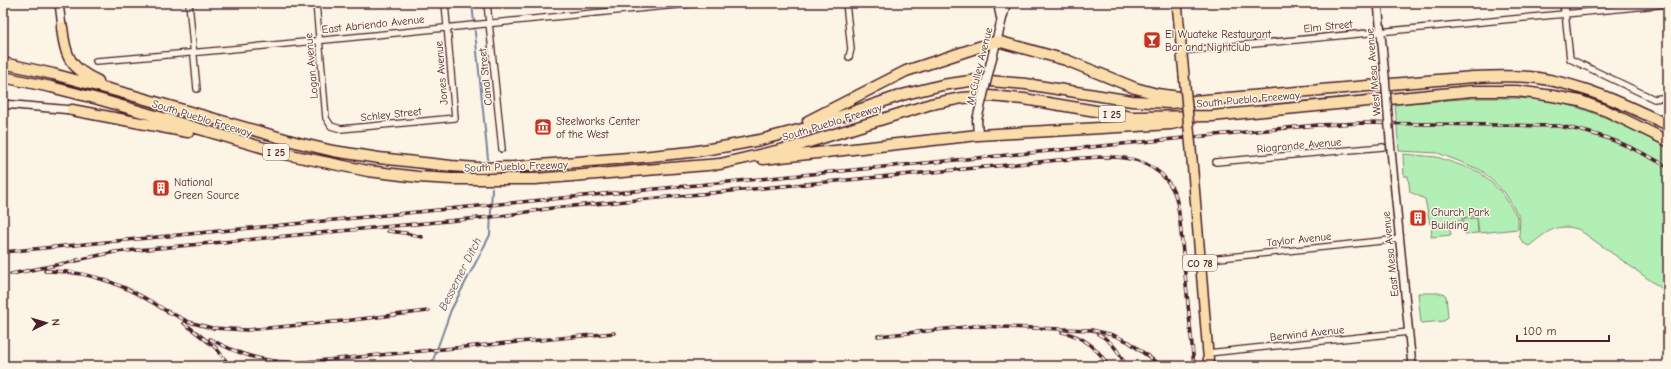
<svg xmlns="http://www.w3.org/2000/svg" width="1671" height="369" font-family="'Comic Neue',sans-serif">
<style>
.green{fill:#b1efb5;stroke:#7e8770}
.lines{fill:none;stroke-linecap:round;stroke-linejoin:round}
.stream{stroke:#7683a1;stroke-width:2}
.minor-casing{stroke:#4a1f2b;stroke-width:8}
.tertiary-casing{stroke:#4a1f2b;stroke-width:10}
.secondary-casing{stroke:#4a1f2b;stroke-width:11}
.primary-casing{stroke:#4a1f2b;stroke-width:12}
.motorway-casing{stroke:#4a1f2b;stroke-width:13}
.minor{stroke:#fcf5e5;stroke-width:5.5}
.tertiary{stroke:#fcf5e5;stroke-width:7}
.secondary{stroke:#fcf5e5;stroke-width:8}
.primary{stroke:#faddab;stroke-width:9}
.motorway{stroke:#faddab;stroke-width:10}
.rail-casing{stroke:#4a1f2b;stroke-width:3.5}
.rail{stroke:#fcf5e5;stroke-width:2;stroke-dasharray:6;stroke-linecap:butt}
.tertiary-bridge-casing{stroke:#4a1f2b;stroke-width:10;stroke-linecap:butt}
.secondary-bridge-casing{stroke:#4a1f2b;stroke-width:11;stroke-linecap:butt}
.primary-bridge-casing{stroke:#4a1f2b;stroke-width:12;stroke-linecap:butt}
.tertiary-bridge{stroke:#fcf5e5;stroke-width:7}
.secondary-bridge{stroke:#fcf5e5;stroke-width:8}
.primary-bridge{stroke:#faddab;stroke-width:9}
.labels{text-anchor:middle;stroke-width:3;stroke-linejoin:round;paint-order:stroke}
.shield{fill:#fcf5e5;stroke:#7f5f63;stroke-width:1}
.shield-label{font-size:10px;font-weight:bold;fill:#4a1f2b}
.street-label{font-size:11px;fill:#4a1f2b;stroke:#fcf5e5}
.poi-label{font-size:11px;fill:#4a1f2b;stroke:#fcf5e5;text-anchor:start}
.water-label{font-size:12px;font-style:italic;fill:#605166;stroke:#fcf5e5}
</style>
<rect width="100%" height="100%" fill="#fcf5e5"/>
<filter id="ink" filterUnits="userSpaceOnUse"><feTurbulence type="fractalNoise" baseFrequency=".025" numOctaves="2"/><feDisplacementMap in="SourceGraphic" scale="8" xChannelSelector="R" yChannelSelector="G"/><feConvolveMatrix kernelMatrix="1 2 1 2 8 2 1 2 1" color-interpolation-filters="sRGB"/></filter>
<g filter="url(#ink)">
<path class="green" d="M1476 98C1504 98 1534 97 1561 103 1599 112 1634 130 1668 148V293L1578 229C1555 223 1547 232 1529 246L1523 243 1519 236 1520 218 1505 193 1481 170 1438 153 1399 151 1395 104Z
M1403 154 1437 157 1480 172 1503 194 1518 218V229L1479 233 1477 216 1462 218V221L1430 224 1425 199 1410 192 1408 176H1404Z
M1477 218 1478 233 1465 234 1463 219Z
M1449 226 1451 235 1431 237 1432 227Z
M1418 293H1443L1446 296 1448 317 1444 321 1421 323Z"/>
<g class="lines">
<path class="stream" d="M472 3 488 159
M431 366 451 310 490 235 492 188"/>
<g class="minor-casing">
<path id="minor" d="M189 3 197 89
M316 3 326 118 331 126 341 129 455 118 445 3
M487 3 502 149
M631 3 632 9
M846 3 851 49 849 57
M1565 13 1570 59 1654 99 1668 97
M1181 51 1668 4
M96 61C297 45 499 21 700 3
M1216 162 1383 147
M1200 260 1400 239
M1208 353 1409 332"/>
</g>
<g class="tertiary-casing">
<path id="tertiary" d="M59 3 62 27
M1378 3 1385 76
M1564 3 1565 13
M3 104 72 110
M1390 140 1412 366"/>
</g>
<g class="secondary-casing">
<path id="secondary" d="M998 3 1001 18
M991 62 1006 3
M977 120 978 135"/>
</g>
<g class="primary-casing">
<path id="primary" d="M1177 3 1184 75
M1192 160 1209 366"/>
</g>
<g class="motorway-casing">
<path id="motorway" d="M62 27C65 57 70 68 98 81
M3 63 53 74 131 95 299 143 333 151 379 158 451 166 478 168 514 167 641 157 691 152 728 146 760 140 806 128 902 95 942 85 977 80 1026 84 1132 101 1170 103 1473 77C1495 76 1517 75 1538 78 1585 85 1626 105 1668 125
M3 77 51 87 98 99 285 154 368 171 418 177 452 179H535L720 164 793 147 931 104 962 98 989 96 1024 99 1132 117 1212 116 1472 91H1517L1553 96 1580 101 1607 111 1668 141
M72 110 188 132
M808 121 906 71 997 41 1066 60 1135 88 1157 94 1180 97
M763 159 978 135 1171 124 1185 121"/>
</g>
<use href="#minor" class="minor"/>
<use href="#tertiary" class="tertiary"/>
<use href="#secondary" class="secondary"/>
<use href="#primary" class="primary"/>
<use href="#motorway" class="motorway"/>
<g class="rail-casing">
<path id="rail" d="M388 231 405 233 422 237
M3 252 1318 125 1362 123 1559 126C1603 134 1630 145 1668 167
M77 260 115 252 501 216 552 208 1070 159C1101 157 1136 151 1161 174 1166 179 1171 185 1174 192 1178 201 1179 212 1180 222L1194 366
M45 271C93 270 132 288 171 314
M11 274 81 260
M167 311 189 322 212 328 247 330 344 321 428 311
M184 323 216 348 230 366
M1062 332C1082 336 1098 348 1108 366
M1098 334C1112 341 1119 352 1126 366
M878 336 975 326 1092 330 1113 335 1129 342 1161 366
M210 339C240 355 260 361 295 363L614 333"/>
</g>
<use href="#rail" class="rail"/>
<g class="tertiary-bridge-casing">
<path id="tertiary-bridge" d="M1385 76 1390 140"/>
</g>
<g class="secondary-bridge-casing">
<path id="secondary-bridge" d="M977 120 991 62"/>
</g>
<g class="primary-bridge-casing">
<path id="primary-bridge" d="M1184 75 1192 160"/>
</g>
<use href="#tertiary-bridge" class="tertiary-bridge"/>
<use href="#secondary-bridge" class="secondary-bridge"/>
<use href="#primary-bridge" class="primary-bridge"/>
</g>
</g>
<defs>
<g id="bar-square" transform="scale(0.9)"><rect x="-9" y="-9" width="18" height="18" rx="4" fill="#c8321e" stroke="#fcf5e5"/><path d="M-6-5H6L.8 .8V4.5H3.5V6h-7V4.5H-.8V.8Z" fill="#fff"/></g>
<g id="museum-square" transform="scale(0.9)"><rect x="-9" y="-9" width="18" height="18" rx="4" fill="#c8321e" stroke="#fcf5e5"/><path d="M0-6L6-3V-2H-6V-3ZM-5-1h2V3h-2ZM-1-1h2V3h-2ZM3-1h2V3H3ZM-6 4H6V6H-6Z" fill="#fff"/></g>
<g id="building-square" transform="scale(0.9)"><rect x="-9" y="-9" width="18" height="18" rx="4" fill="#c8321e" stroke="#fcf5e5"/><path d="M-4-6H4V6H1V3H-1V6H-4ZM-2.5-4.3h1.7v1.8h-1.7ZM.8-4.3h1.7v1.8H.8ZM-2.5-1h1.7V.8h-1.7ZM.8-1h1.7V.8H.8Z" fill="#fff"/></g>
</defs>
<g fill-rule="evenodd">
<use href="#bar-square" x="1152" y="40"/>
<use href="#museum-square" x="543" y="127"/>
<use href="#building-square" x="161" y="188"/>
<use href="#building-square" x="1418" y="218"/>
</g>
<g class="labels">
<g class="shield">
<rect x="1099" y="106" width="26" height="16" rx="3"/>
<rect x="263" y="144" width="26" height="16" rx="3"/>
<rect x="1183" y="255" width="34" height="16" rx="3"/>
</g>
<g class="shield-label">
<text x="1112" y="118">I 25</text>
<text x="276" y="156">I 25</text>
<text x="1200" y="267">CO 78</text>
</g>
<g class="street-label">
<text transform="translate(373 24) rotate(-6)" y="4">East Abriendo Avenue</text>
<text transform="translate(1328 26) rotate(-6)" y="4">Elm Street</text>
<text transform="translate(311 66) rotate(-95)" y="4">Logan Avenue</text>
<text transform="translate(979 66) rotate(-76)" y="4">McCulley Avenue</text>
<text transform="translate(1373 72) rotate(-95)" y="4">West Mesa Avenue</text>
<text transform="translate(441 73) rotate(-95)" y="4">Jones Avenue</text>
<text transform="translate(485 77) rotate(-96)" y="4">Canal Street</text>
<text transform="translate(1248 99) rotate(-5)" y="4">South Pueblo Freeway</text>
<text transform="translate(391 114) rotate(-6)" y="4">Schley Street</text>
<text transform="translate(202 118) rotate(17)" y="4">South Pueblo Freeway</text>
<text transform="translate(832 122) rotate(-17)" y="4">South Pueblo Freeway</text>
<text transform="translate(1299 145) rotate(-5)" y="4">Riogrande Avenue</text>
<text transform="translate(516 166) rotate(-2)" y="4">South Pueblo Freeway</text>
<text transform="translate(1299 239) rotate(-6)" y="4">Taylor Avenue</text>
<text transform="translate(1390 254) rotate(-96)" y="4">East Mesa Avenue</text>
<text transform="translate(1307 333) rotate(-6)" y="4">Berwind Avenue</text>
</g>
<g class="poi-label">
<text x="1165" y="38">El Wuateke Restaurant<tspan x="1165" dy="13">Bar and Nightclub</tspan></text>
<text x="556" y="125">Steelworks Center<tspan x="556" dy="13">of the West</tspan></text>
<text x="174" y="186">National<tspan x="174" dy="13">Green Source</tspan></text>
<text x="1431" y="216">Church Park<tspan x="1431" dy="13">Building</tspan></text>
</g>
<g class="water-label">
<text transform="translate(460 274) rotate(-63)" y="4">Bessemer Ditch</text>
</g>
</g>
<rect width="1671" height="369" fill="none" stroke="#fcf5e5" stroke-width="16"/>
<rect x="8" y="8" width="1655" height="353" fill="none" stroke="#4a1f2b" stroke-width="1.5" filter="url(#ink)"/>
<g transform="translate(46 323) rotate(85)" stroke="#fcf5e5" stroke-width="3" paint-order="stroke">
<path d="M0-3L7 15L0 10L-7 15Z" fill="#4a1f2b"/>
<text y="-6" font-size="11" font-weight="bold" text-anchor="middle" fill="#4a1f2b">N</text>
</g>
<path d="M1517 335v6h92v-6" fill="none" stroke="#4a1f2b" stroke-width="2"/>
<text x="1523" y="335" font-size="12" fill="#4a1f2b" stroke="#fcf5e5" stroke-width="3" paint-order="stroke">100 m</text>
</svg>
